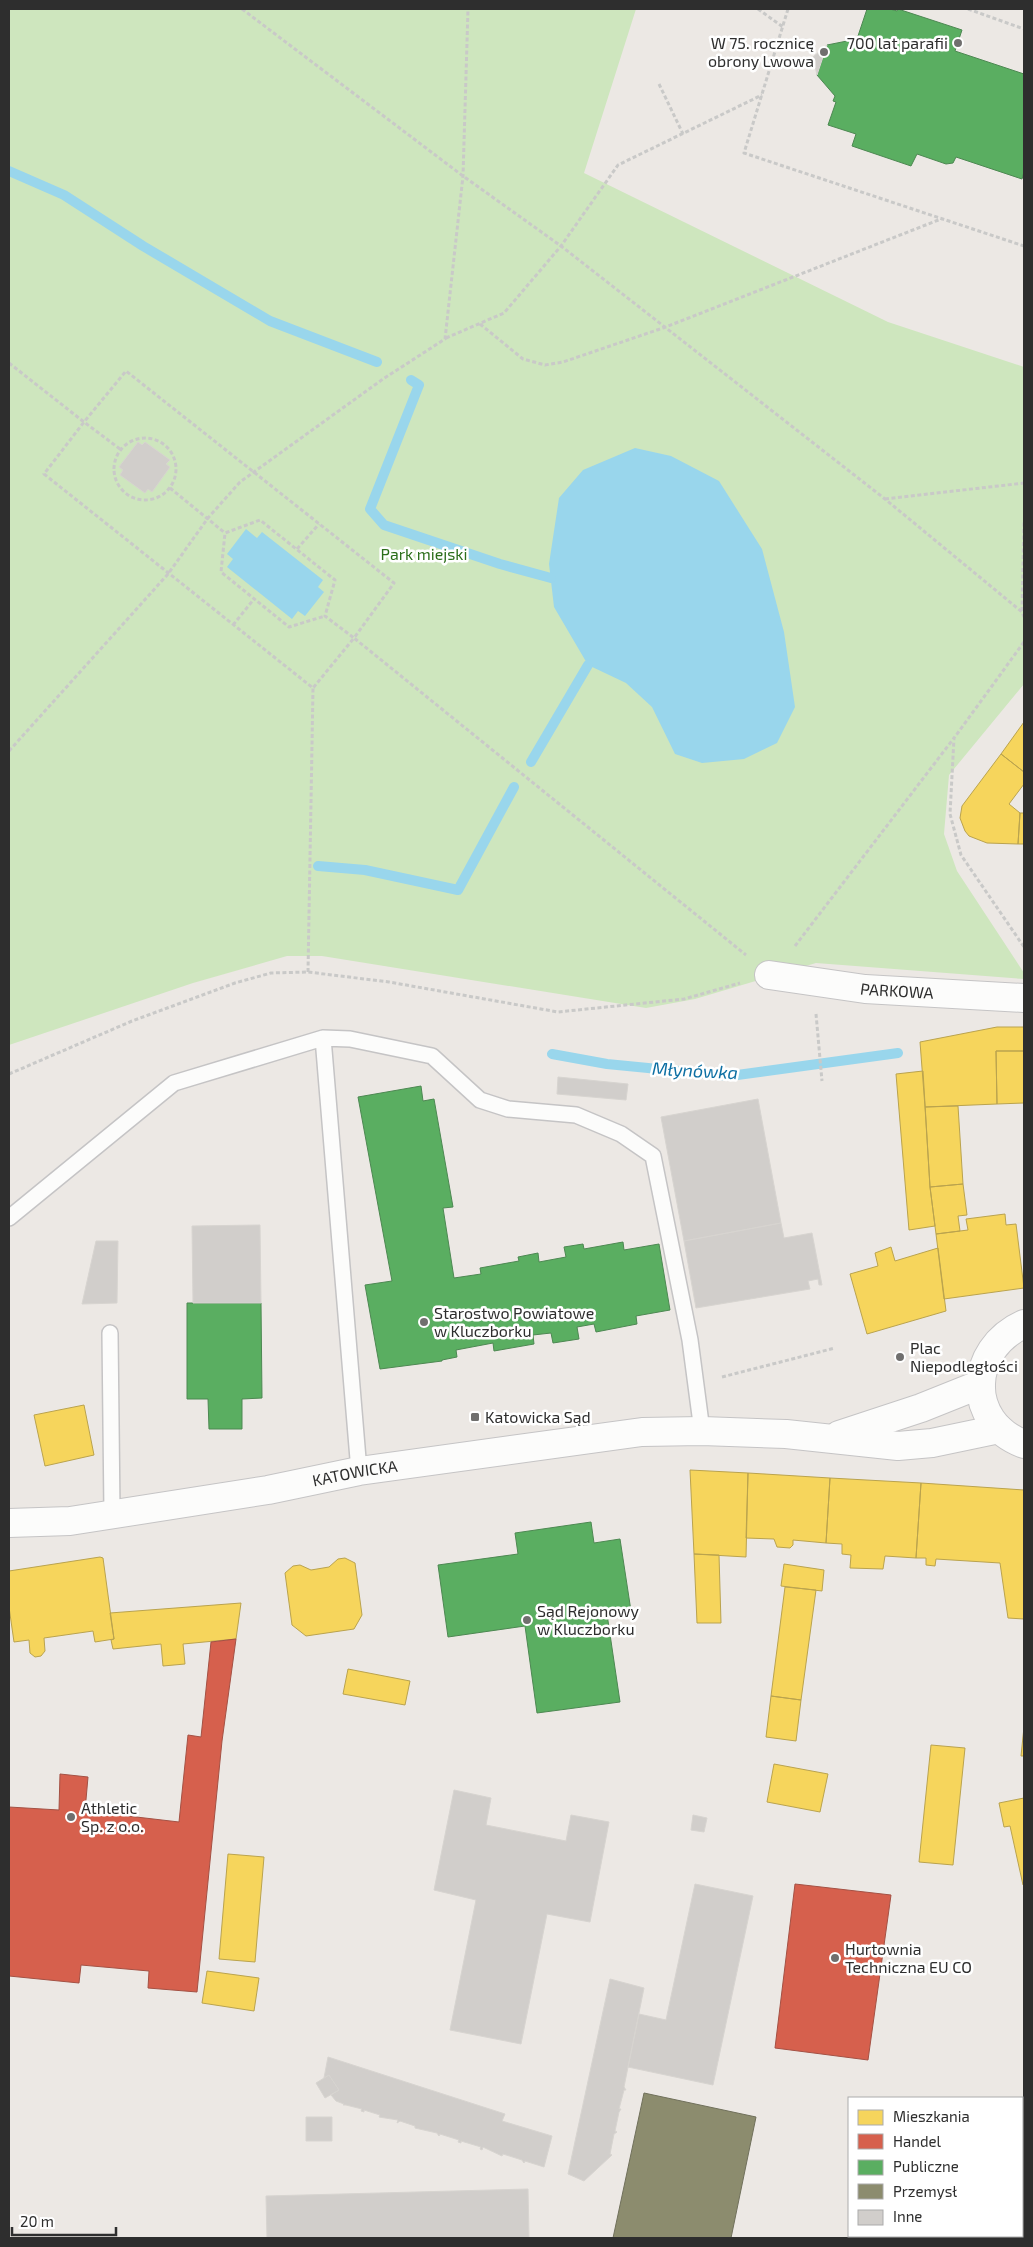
<svg xmlns="http://www.w3.org/2000/svg" width="1033" height="2247" font-family="'Exo 2',sans-serif">
<style>
.green{fill:#cee6be}
.water{fill:#99d6ec}
.homes{fill:#f6d55c;stroke:#baa34e}
.shops{fill:#d6604d;stroke:#a45144}
.public{fill:#5aae61;stroke:#4d8852}
.industry{fill:#8c8c6e;stroke:#70705b}
.lines{fill:none;stroke-linecap:round;stroke-linejoin:round}
.stream{stroke:#99d6ec;stroke-width:10}
.building{fill:#d1cecb;stroke:#d7d4d0}
.service-casing{stroke:#c5c4c5;stroke-width:18}
.minor-casing{stroke:#c5c4c5;stroke-width:30}
.secondary-casing{stroke:#c5c4c5;stroke-width:30}
.path{stroke:#c9c9c8;stroke-width:3;stroke-dasharray:4 2.5;stroke-linecap:butt}
.service{stroke:#fcfcfb;stroke-width:15}
.minor{stroke:#fcfcfb;stroke-width:28}
.secondary{stroke:#fcfcfb;stroke-width:28}
.poi-dot{fill:#706f6e;stroke:#fff;stroke-width:2}
.labels{text-anchor:middle;stroke-width:5;stroke-linejoin:round;paint-order:stroke}
.poi-label{font-size:16px;fill:#2e2e2e;stroke:#fff;text-anchor:start}
.park-label{font-size:16px;fill:#2c6e1b;stroke:#fff}
.street-label{font-size:16px;fill:#2e2e2e;stroke:#fff}
.water-label{font-size:18px;font-style:italic;fill:#0d6fa3;stroke:#fff}
</style>
<rect width="100%" height="100%" fill="#ece8e4"/>
<path class="green" d="M9 9H636L584 173 888 322 1024 367V684L949 775 944 834 957 871 1024 973V979L816 963 695 999 646 1008 322 956H287L193 983 9 1045Z"/>
<path class="water" d="M635 448 671 456 719 481 762 549 784 632 795 707 777 743 744 759 702 763 675 754 652 707 626 683 588 665 554 607 549 564 559 498 583 470Z
M246 529 257 538 262 532 323 580 318 587 324 592 305 616 298 611 292 619 227 567 233 559 227 554Z"/>
<path class="homes" d="M1024 722V772L1001 754Z
M1001 754 1024 772V784L1009 804 1020 813 1018 844 987 843 969 836 965 831 960 818 962 806Z
M1020 813H1024V844H1018Z
M997 1027H1024V1051H996L997 1104 925 1107 920 1042Z
M996 1051H1024V1103L997 1104Z
M923 1071 930 1187 935 1226 909 1230 896 1074Z
M958 1106 963 1184 930 1187 925 1107Z
M963 1184 967 1215 958 1216 960 1231 936 1234 930 1187Z
M1005 1214 1006 1225 1016 1224 1024 1288 944 1299 936 1234 968 1230 966 1219Z
M891 1247 895 1261 938 1248 946 1311 867 1334 850 1274 878 1266 875 1253Z
M84 1405 94 1455 45 1466 34 1415Z
M690 1470 748 1473 746 1557 694 1554Z
M748 1473 830 1478 826 1543 793 1540V1545L790 1548 777 1547 774 1539 746 1538Z
M830 1478 921 1483 916 1558 885 1556 883 1569 850 1568 851 1555 842 1554V1544L826 1543Z
M921 1483 1024 1490V1619L1008 1618 1000 1563 936 1559 935 1566 926 1565V1558H916Z
M694 1554 719 1555 721 1623H697Z
M100 1557 103 1558 114 1639 95 1642 93 1631 44 1638 45 1651 41 1656 35 1657 30 1653 29 1640 14 1642 9 1607V1571Z
M345 1558 355 1563 362 1615 354 1629 306 1636 292 1625 285 1573 293 1566 300 1565 311 1570 329 1567 338 1559Z
M784 1564 824 1570 822 1591 781 1586Z
M785 1587 816 1590 801 1700 771 1696Z
M241 1603 236 1639 183 1644 185 1664 163 1666 161 1644 113 1649 111 1640 114 1639 110 1613Z
M348 1669 410 1681 405 1705 343 1694Z
M771 1696 801 1700 796 1741 766 1737Z
M1024 1727V1756H1021Z
M931 1745 965 1748 953 1865 919 1862Z
M774 1764 828 1774 820 1812 767 1802Z
M1024 1798V1884L1023 1885 1010 1826 1004 1827 999 1803Z
M228 1854 264 1857 255 1962 219 1959Z
M207 1971 259 1978 254 2011 202 2003Z
M1022 2123H1024V2238H973L974 2236H1022Z"/>
<path class="shops" d="M236 1639 222 1741 197 1992 148 1988 149 1971 81 1965 79 1983 9 1976V1807L59 1810 60 1774 88 1777 85 1811 179 1822 188 1735 201 1737 211 1642Z
M795 1884 891 1895 868 2060 775 2048Z"/>
<path class="public" d="M867 9H890L897 11 898 9 962 30 955 51 1024 74V172L1022 179 956 157 953 163 946 164 917 154 911 166 852 146 856 134 828 125 836 102 833 101 835 96 817 75 827 45 857 39Z
M421 1086 423 1101 434 1099 453 1207 443 1208 454 1278 481 1274 480 1268 519 1261 518 1257 538 1253 539 1262 566 1257 564 1247 583 1244 584 1249 623 1242 624 1250 659 1244 670 1310 636 1316 637 1324 596 1332 594 1324 577 1327 579 1339 553 1343 551 1333 533 1335 534 1344 494 1351 493 1343 456 1350 457 1357 442 1360V1361L380 1369 365 1285 392 1281 358 1097Z
M187 1303H261L262 1398 242 1399V1429H209L208 1399H187Z
M591 1522 594 1543 620 1539 631 1611 607 1614 620 1702 537 1713 525 1626 448 1637 438 1565 518 1554 515 1533Z"/>
<path class="industry" d="M644 2093 756 2117 731 2238H613Z"/>
<g class="lines">
<path class="stream" d="M9 171 64 195 143 246 270 321 377 362
M411 380 419 385 370 509 384 525 500 564 551 578
M531 762 588 665
M318 866 365 870 458 890 514 787
M552 1054 607 1064 730 1076 898 1053"/>
</g>
<path class="building" d="M827 45 817 75 813 57Z
M138 442 142 445 145 442 170 460 166 464 170 467 152 492 148 489 145 493 120 475 123 470 119 467Z
M558 1077 628 1084 626 1100 557 1094Z
M758 1099 781 1223 684 1241 661 1117Z
M781 1223 784 1238 812 1233 822 1285H819L818 1279 808 1281 810 1289 696 1308 684 1241Z
M260 1225 261 1303H193L192 1226Z
M96 1241H118L117 1303 82 1304Z
M454 1790 491 1798 486 1825 566 1841 571 1815 609 1822 590 1922 547 1914 521 2044 450 2030 476 1900 434 1890Z
M693 1815 707 1818 704 1832 691 1830Z
M695 1884 753 1896 713 2085 628 2067 639 2014 666 2020Z
M610 1979 644 1988 624 2087 626 2090H624L619 2109H621L619 2112 615 2131 617 2132 614 2134 610 2154 612 2155 584 2181 568 2174Z
M328 2057 505 2114 502 2121 552 2136 544 2167 525 2161 524 2163 522 2160 503 2154 502 2156 483 2147 482 2150 480 2149 481 2147 461 2141V2143L458 2142 459 2140 440 2134 439 2136 437 2133 415 2128V2126L400 2121 397 2123 398 2120 379 2117 380 2115 364 2110V2112L361 2111 362 2109 346 2105H343L344 2104 336 2101 331 2095 339 2090 329 2075 324 2078Z
M329 2075 339 2090 325 2098 316 2083Z
M306 2117H332V2141H306Z
M528 2189 529 2238H267L266 2196Z"/>
<g class="lines">
<g class="service-casing">
<path id="service" d="M323 1038 359 1471
M9 1218 174 1083 323 1038 350 1039 432 1056 480 1100 508 1109 576 1115 621 1134 653 1156 690 1340 702 1431
M110 1333 112 1513"/>
</g>
<g class="minor-casing">
<g id="minor">
<path id="s1" d="M769 975 865 989 1024 998"/>
</g>
</g>
<g class="secondary-casing">
<g id="secondary">
<path d="M1024 1324C968 1349 965 1422 1024 1444"/>
<path d="M839 1435 921 1408 981 1384"/>
<path id="s2" d="M9 1523 70 1521 268 1490 359 1471 642 1432 702 1431 786 1434 898 1446 932 1443 999 1429"/>
</g>
</g>
<path class="path" d="M242 9 463 176 561 246 885 499 1022 612 1024 617
M758 9 783 27
M788 9 744 153 1024 246
M968 9 1024 29
M659 84 683 134
M480 324 523 359 545 365 563 362 663 328 941 219
M446 338 504 313 561 246 618 165 762 95
M9 363 84 422 126 371 394 583 354 638 746 955
M114 469a31 31 0 1 1 62 0a31 31 0 1 1-62 0Z
M120 449 84 422 44 474 313 688 354 638 325 616 335 580 260 520 225 533 221 572 289 627 325 616
M170 488 225 533
M885 499 1024 483
M297 549 319 524
M1022 611 1024 522
M233 625 254 599
M1024 642 954 738 950 814 961 855 1024 947
M9 751 168 574 208 518 240 482 383 379 445 339 463 176 468 9
M795 946 954 738
M308 972 313 688
M816 1014 822 1081
M9 1074 132 1021 235 983 271 973 308 972 389 982 558 1012 684 999 740 983
M722 1377 835 1348
M950 2238V2236"/>
<use href="#service" class="service"/>
<use href="#minor" class="minor"/>
<use href="#secondary" class="secondary"/>
</g>
<g class="poi-dot">
<circle cx="958" cy="43" r="5"/>
<circle cx="824" cy="52" r="5"/>
<circle cx="424" cy="1322" r="5"/>
<circle cx="900" cy="1357" r="5"/>
<rect x="470" y="1412" width="10" height="10" rx="2.5"/>
<circle cx="527" cy="1620" r="5"/>
<circle cx="71" cy="1817" r="5"/>
<circle cx="835" cy="1958" r="5"/>
</g>
<g class="labels">
<g class="poi-label">
<text x="814" y="49" text-anchor="end">W 75. rocznicę<tspan x="814" dy="18">obrony Lwowa</tspan></text>
<text x="948" y="49" text-anchor="end">700 lat parafii</text>
<text x="434" y="1319">Starostwo Powiatowe<tspan x="434" dy="18">w Kluczborku</tspan></text>
<text x="910" y="1354">Plac<tspan x="910" dy="18">Niepodległości</tspan></text>
<text x="485" y="1423">Katowicka Sąd</text>
<text x="537" y="1617">Sąd Rejonowy<tspan x="537" dy="18">w Kluczborku</tspan></text>
<text x="81" y="1814">Athletic<tspan x="81" dy="18">Sp. z o.o.</tspan></text>
<text x="845" y="1955">Hurtownia<tspan x="845" dy="18">Techniczna EU CO</tspan></text>
</g>
<g class="park-label">
<text x="424" y="560">Park miejski</text>
</g>
<g class="street-label">
<text dy="6" stroke="none"><textPath href="#s1" startOffset="129">PARKOWA</textPath></text>
<text dy="6" stroke="none"><textPath href="#s2" startOffset="350">KATOWICKA</textPath></text>
</g>
<g class="water-label">
<text transform="translate(695 1071) rotate(3)" y="6">Młynówka</text>
</g>
</g>
<rect width="1033" height="2247" fill="none" stroke="#2e2e2e" stroke-width="20"/>
<rect x="848" y="2097" width="175" height="140" fill="#ffffff" stroke="#ababab"/>
<rect x="858" y="2110" width="25" height="15" fill="#f6d55c" stroke="#ababab"/>
<text x="893" y="2122" font-size="15" fill="#2e2e2e">Mieszkania</text>
<rect x="858" y="2134" width="25" height="15" fill="#d6604d" stroke="#ababab"/>
<text x="893" y="2147" font-size="15" fill="#2e2e2e">Handel</text>
<rect x="858" y="2160" width="25" height="15" fill="#5aae61" stroke="#ababab"/>
<text x="893" y="2172" font-size="15" fill="#2e2e2e">Publiczne</text>
<rect x="858" y="2184" width="25" height="15" fill="#8c8c6e" stroke="#ababab"/>
<text x="893" y="2197" font-size="15" fill="#2e2e2e">Przemysł</text>
<rect x="858" y="2210" width="25" height="15" fill="#d1cecb" stroke="#ababab"/>
<text x="893" y="2222" font-size="15" fill="#2e2e2e">Inne</text>
<path d="M12 2227v8h104v-8" fill="none" stroke="#2e2e2e" stroke-width="2.5"/>
<text x="20" y="2227" font-size="15" fill="#2e2e2e" stroke="#ffffff" stroke-width="4" paint-order="stroke">20 m</text>
</svg>
